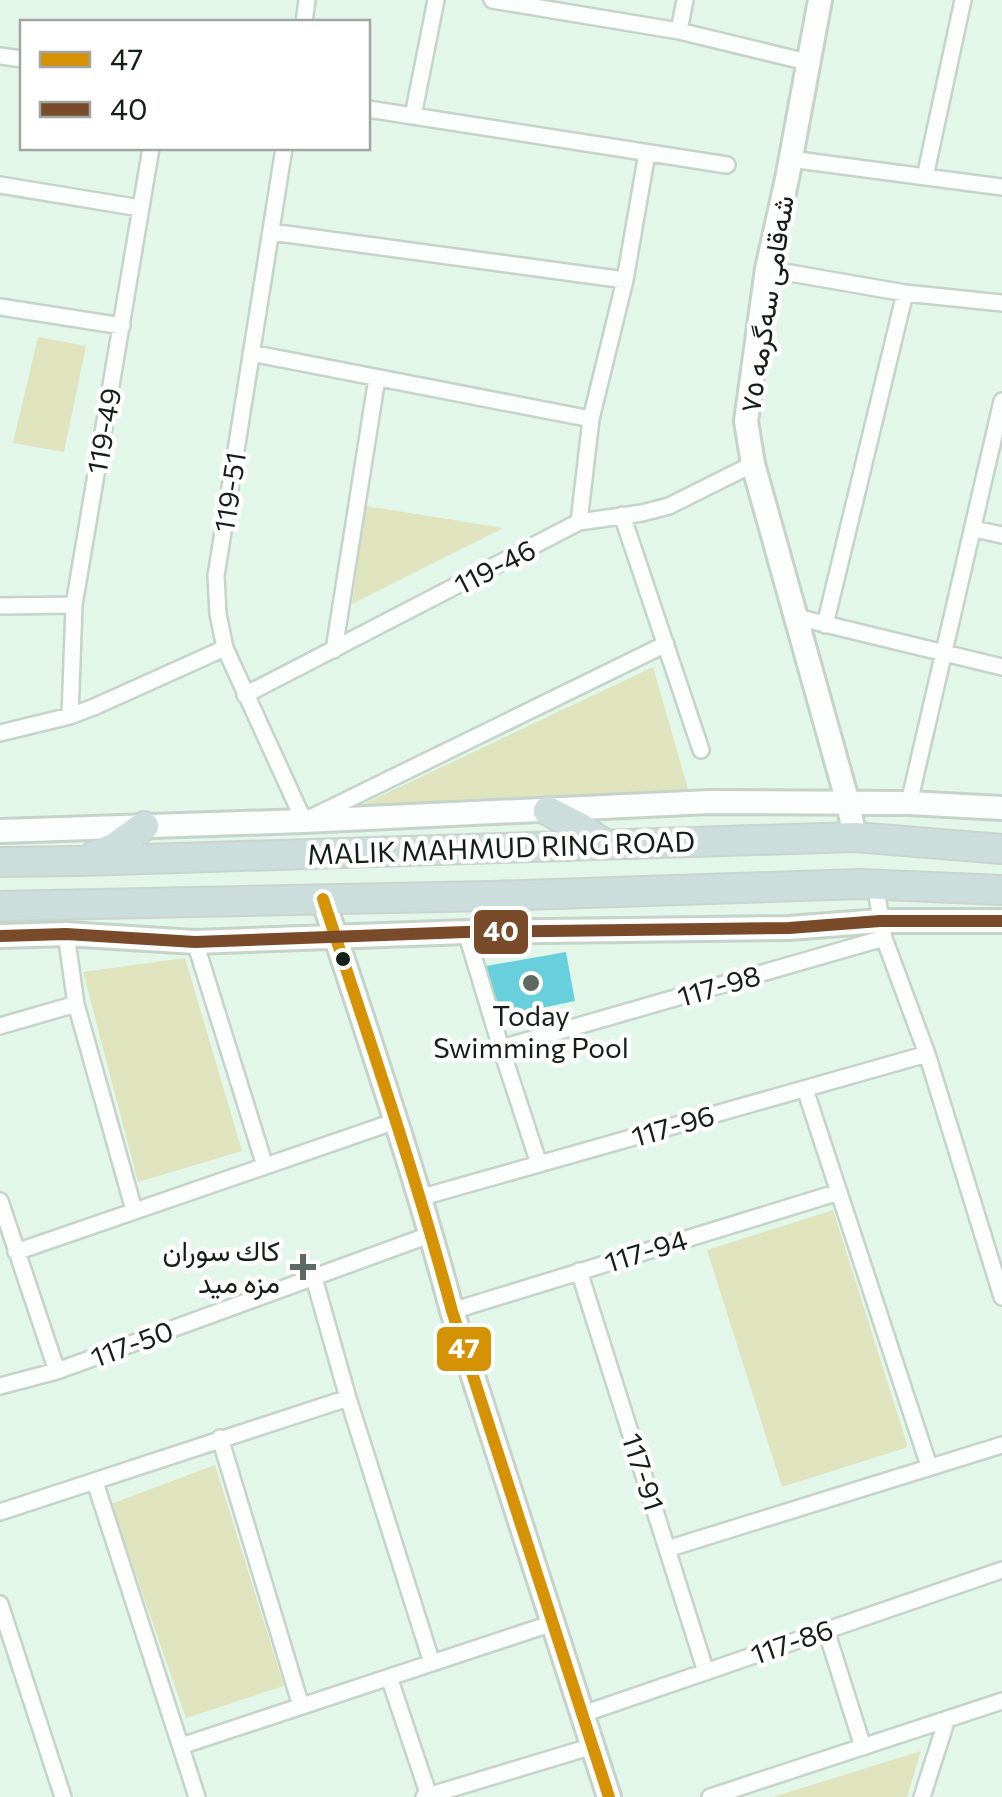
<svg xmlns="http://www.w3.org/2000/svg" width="1002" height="1797" font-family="Commissioner,Vazirmatn,sans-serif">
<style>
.green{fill:#dfe4bf}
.water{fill:#68d0dc}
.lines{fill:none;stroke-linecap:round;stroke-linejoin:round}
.street-casing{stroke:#c5d3ca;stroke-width:20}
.secondary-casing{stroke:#c5d3ca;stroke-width:28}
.highway-casing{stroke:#cad3ce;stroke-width:32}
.street{stroke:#fbfefc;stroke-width:15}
.secondary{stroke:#fbfefc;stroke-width:22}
.highway{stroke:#ccdedb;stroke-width:28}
.bus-1-casing{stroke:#fff;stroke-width:20}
.bus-2-casing{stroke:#fff;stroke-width:20}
.bus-1{stroke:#d59204;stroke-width:12}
.bus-2{stroke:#7a4b2a;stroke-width:12}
.bus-dot{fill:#131f18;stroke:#fff;stroke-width:4}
.poi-dot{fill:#5c6a62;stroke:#fff;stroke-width:4}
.labels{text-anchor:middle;stroke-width:9;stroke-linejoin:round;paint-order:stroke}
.street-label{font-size:28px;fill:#131f18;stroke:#fff}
.poi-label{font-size:28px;fill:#131f18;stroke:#fff}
.line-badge{stroke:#fff;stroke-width:4}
.badge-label{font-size:28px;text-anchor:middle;font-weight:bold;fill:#fff}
</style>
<rect width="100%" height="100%" fill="#e3f6ea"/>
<path class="green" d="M38 337 86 346 64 452 13 443Z
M366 506 503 528 352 604Z
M653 667 690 796 355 808Z
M185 958 242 1151 138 1182 83 972Z
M833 1210 908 1447 782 1487 707 1250Z
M215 1465 284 1686 186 1718 111 1504Z
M921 1751 907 1797H773Z"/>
<path class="water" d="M566 952 575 1001 498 1017 486 966Z"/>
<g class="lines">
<g class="street-casing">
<path id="street" d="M492 0 679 31 807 62
M304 22 307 0
M679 31 685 0
M0 56 22 59
M368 109 727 165
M413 116 436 0
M284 148 216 576 218 614 225 648 304 821 666 644
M790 159 1002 187
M925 177 963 0
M0 185 140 208
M271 232 625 280
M767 269 905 293 1002 303
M0 307 122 326
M251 353 591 419
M622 515 701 750
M579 522 591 419 625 280 647 153
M974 529 1002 535
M0 606 74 605
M796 617 1002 667
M825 625 905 293
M334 650 377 378
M245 695 579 522 642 513 669 506 753 464
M70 716 74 605 151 148
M0 733 70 716 94 707 225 648
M909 803 1002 401
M875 884 884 938 927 1054 1002 1297
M466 932 501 1048 539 1164
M66 934 76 1004 134 1210
M195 942 265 1166
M0 1026 76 1004
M501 1048 884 938
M805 1089 929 1466
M419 1198 927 1054
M0 1201 57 1371
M16 1252 396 1121
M579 1271 706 1672
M314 1278 348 1398 432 1663
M452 1311 839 1192
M0 1386 57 1371 432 1234
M220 1438 301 1706
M95 1482 197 1797
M0 1512 348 1398
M667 1549 1002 1445
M0 1604 63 1797
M826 1630 863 1747
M389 1677 429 1796
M583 1714 1002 1570
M181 1746 553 1623
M424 1797 593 1746
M710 1797 1002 1701
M922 1797 947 1719"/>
</g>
<g class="secondary-casing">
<path id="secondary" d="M820 0 787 179 767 269 746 421 753 464 848 803 855 837
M0 831 304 821 710 802 909 803 1002 808
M323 899C368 1036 415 1172 452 1311L609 1797
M0 936 66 934 195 942 466 932 789 928 880 921H1002"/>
</g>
<g class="highway-casing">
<path id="highway" d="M548 811 581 828 606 845
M94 856 115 847 144 826
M0 862 81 861 855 837 1002 849
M0 906 491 896 860 884 1002 890"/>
</g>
<use href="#street" class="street"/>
<use href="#secondary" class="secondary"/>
<use href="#highway" class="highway"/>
<g class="bus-1-casing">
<path id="bus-1" d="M323 899C368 1036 415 1172 452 1311L609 1797"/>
</g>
<g class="bus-2-casing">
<path id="bus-2" d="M0 936 66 934 195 942 466 932 789 928 880 921H1002"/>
</g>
<use href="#bus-1" class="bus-1"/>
<use href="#bus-2" class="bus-2"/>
</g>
<circle class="bus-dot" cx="343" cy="959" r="9"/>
<g class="poi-dot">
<circle cx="531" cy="983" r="10"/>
<path d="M298 1252h10v10h10v10h-10v10h-10v-10h-10v-10h10z"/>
</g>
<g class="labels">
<g class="street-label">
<text transform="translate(767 304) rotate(-81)" y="10">شەقامی سەگرمە ٧٥</text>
<text transform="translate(104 431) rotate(-80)" y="10">119-49</text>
<text transform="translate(230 492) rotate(-81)" y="10">119-51</text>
<text transform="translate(495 567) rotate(-27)" y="10">119-46</text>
<text transform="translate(501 848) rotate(-2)" y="10">MALIK MAHMUD RING ROAD</text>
<text transform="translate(719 986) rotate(-16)" y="10">117-98</text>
<text transform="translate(673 1126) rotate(-16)" y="10">117-96</text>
<text transform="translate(646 1251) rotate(-17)" y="10">117-94</text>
<text transform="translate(132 1344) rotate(-20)" y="10">117-50</text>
<text transform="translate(643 1472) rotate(72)" y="10">117-91</text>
<text transform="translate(792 1642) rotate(-19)" y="10">117-86</text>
</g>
<g class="poi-label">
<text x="531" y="1026">Today<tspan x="531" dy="32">Swimming Pool</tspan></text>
<text x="280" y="1261" text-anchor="end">كاك سوران<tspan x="280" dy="32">مزه ميد</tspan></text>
</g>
</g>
<g class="line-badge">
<rect x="472" y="908" width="58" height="48" rx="10" fill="#7a4b2a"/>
<rect x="435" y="1325" width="58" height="48" rx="10" fill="#d59204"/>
</g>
<g class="badge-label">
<text x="501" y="941">40</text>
<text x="464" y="1358">47</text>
</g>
<rect x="20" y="20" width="350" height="130" fill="#ffffff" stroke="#a1a5a3" stroke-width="2.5"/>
<rect x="40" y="52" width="50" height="15" fill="#d59204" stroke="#a1a5a3" stroke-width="2.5"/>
<text x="110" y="70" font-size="30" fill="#131f18">47</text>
<rect x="40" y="102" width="50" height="15" fill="#7a4b2a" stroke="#a1a5a3" stroke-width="2.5"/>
<text x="110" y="120" font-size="30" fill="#131f18">40</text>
</svg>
